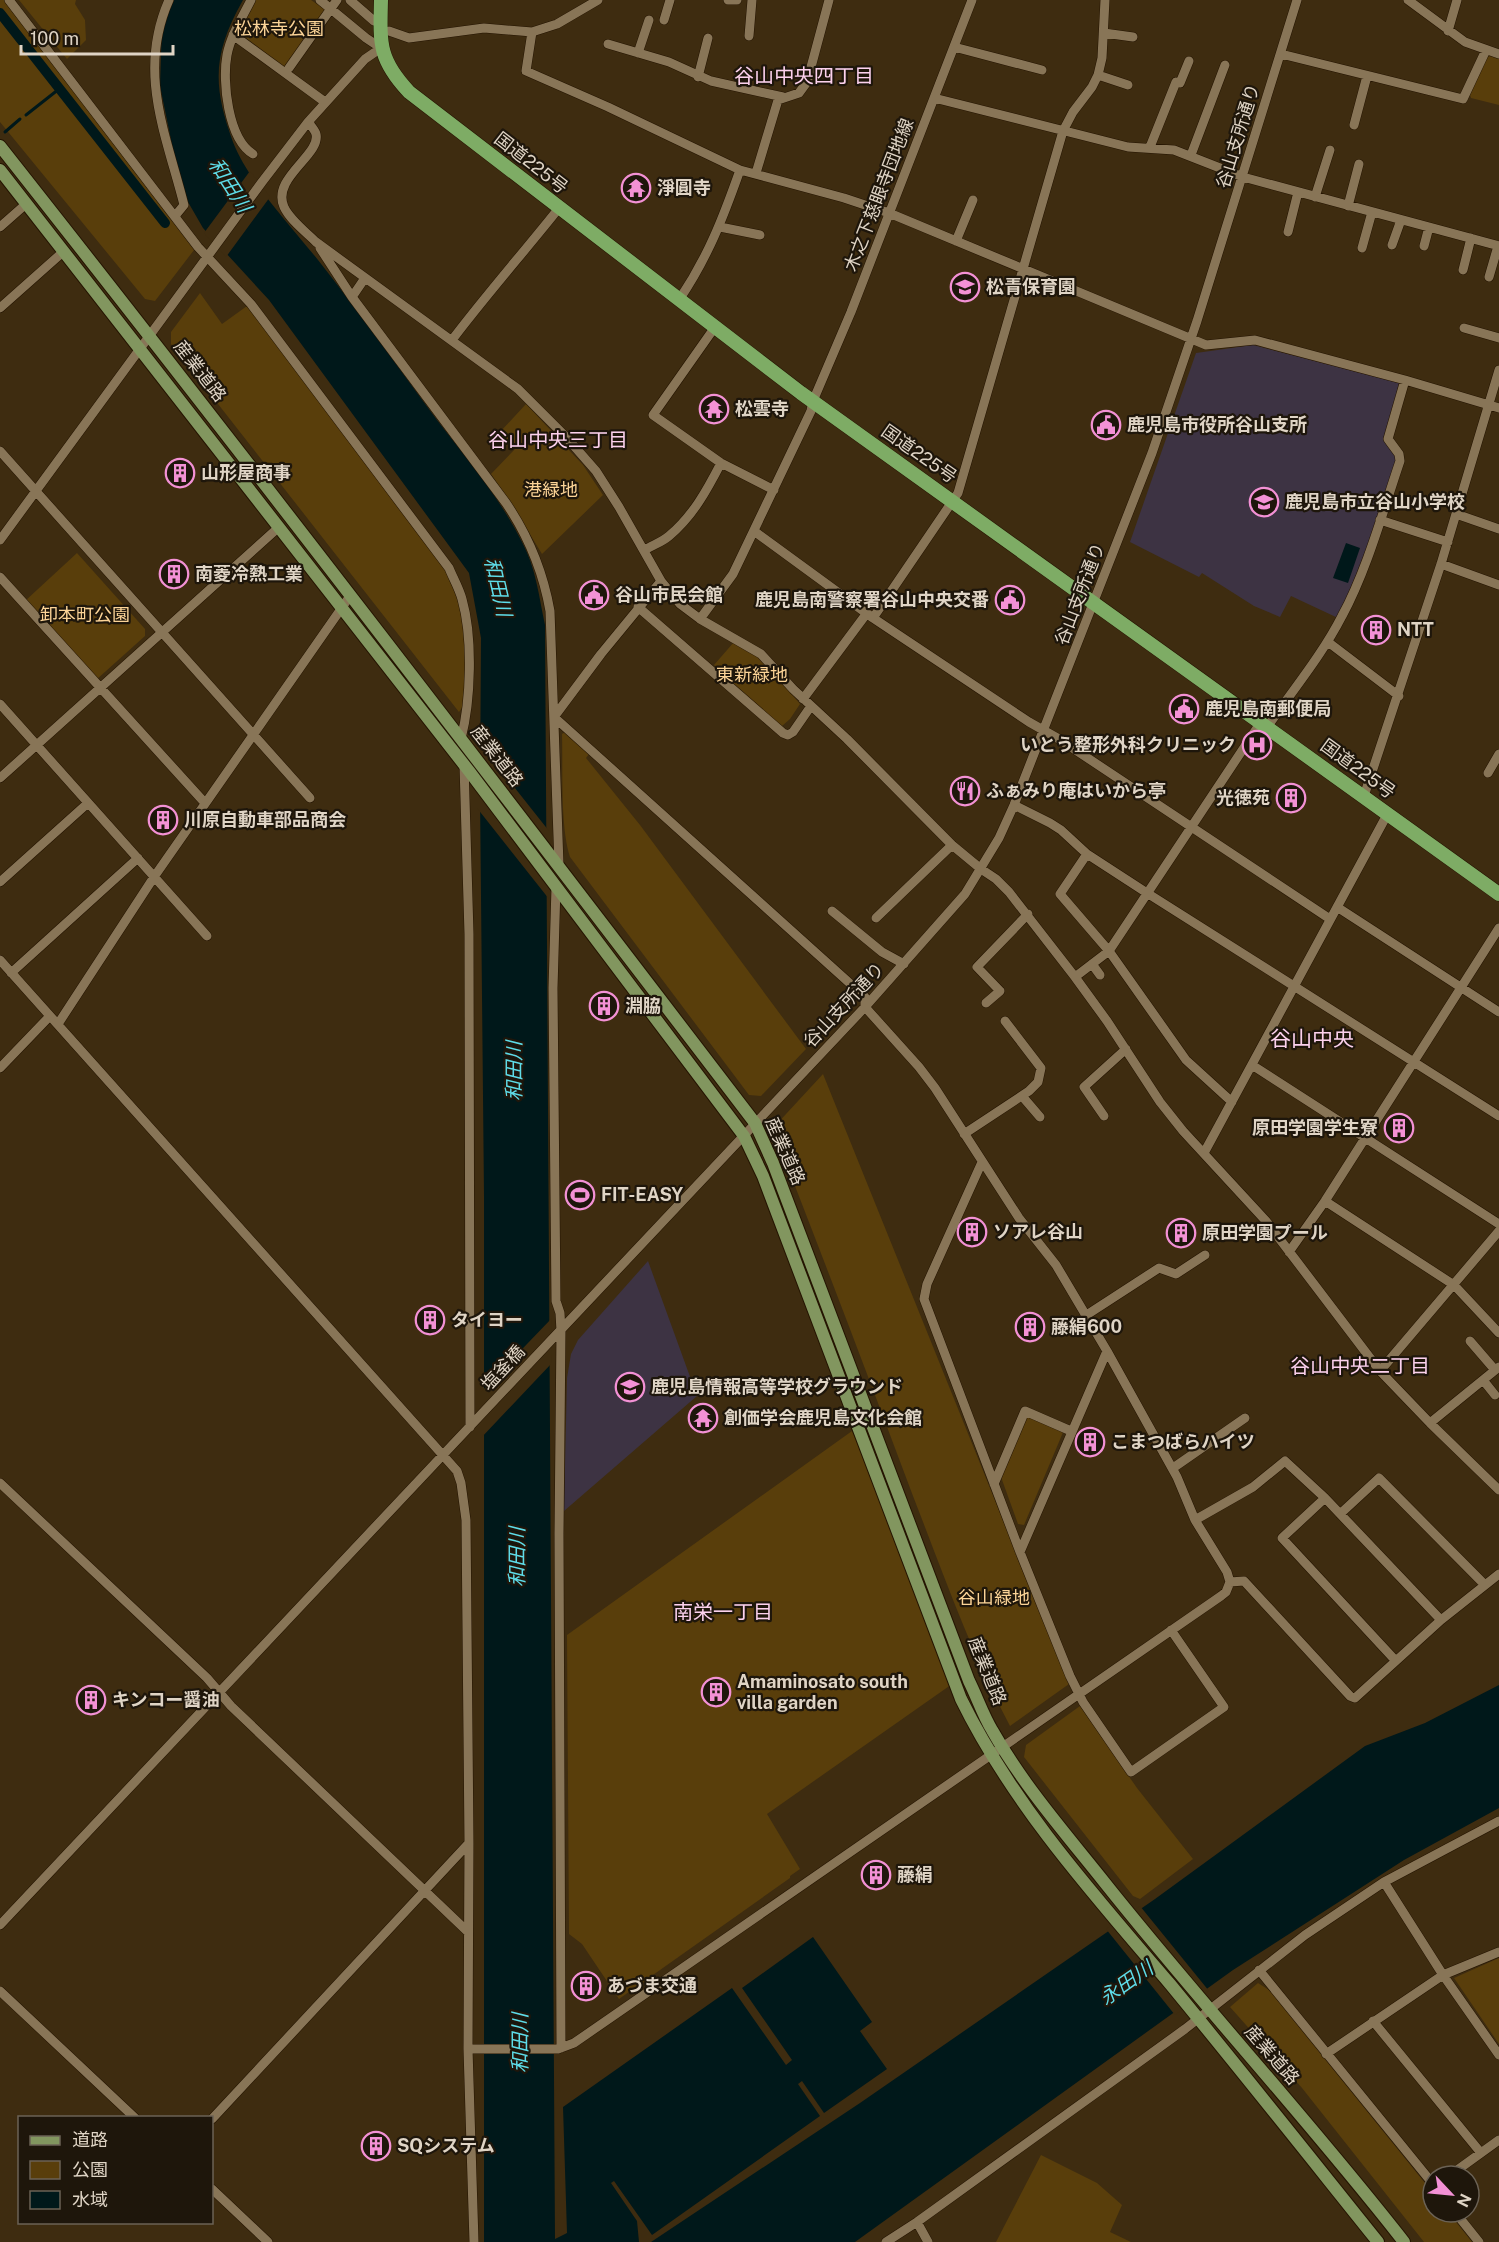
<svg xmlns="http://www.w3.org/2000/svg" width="1499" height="2242" font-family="'Public Sans','Noto Sans JP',sans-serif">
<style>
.education{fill:#3d3343}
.green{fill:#593e0b}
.water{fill:#00181a}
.pier{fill:#3e2c10}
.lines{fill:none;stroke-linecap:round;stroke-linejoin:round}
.stream{stroke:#00181a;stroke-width:3}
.canal{stroke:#00181a;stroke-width:10}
.minor-casing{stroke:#241400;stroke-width:10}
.major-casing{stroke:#241400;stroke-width:14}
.highway-casing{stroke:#241400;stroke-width:15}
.minor{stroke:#887557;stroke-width:9}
.major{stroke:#82965f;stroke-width:12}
.highway{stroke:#7eac65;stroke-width:14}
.labels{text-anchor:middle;stroke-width:4.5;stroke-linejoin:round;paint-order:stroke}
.park-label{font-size:18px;fill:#fcd497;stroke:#1e160b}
.street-label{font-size:18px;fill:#dfd4c5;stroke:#1e160b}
.poi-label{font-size:18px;font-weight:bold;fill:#dfd4c5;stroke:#1e160b;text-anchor:start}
.neighbourhood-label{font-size:20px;fill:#fcd1ed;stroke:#1e160b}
.water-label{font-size:20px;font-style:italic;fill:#5edce8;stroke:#1e160b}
.quarter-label{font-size:21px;fill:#fcd1ed;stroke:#1e160b}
</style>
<rect width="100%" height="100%" fill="#3e2c10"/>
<path class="education" d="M1253 345 1399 383 1386 439 1397 456 1366 551 1338 618 1291 596 1280 617 1254 606 1202 573 1199 577 1130 542 1196 353Z
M648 1261 697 1396 564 1511 567 1378 571 1354 578 1340Z"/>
<path class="green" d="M0 0H4L194 250 155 301 145 299 0 122Z
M19 0H76L75 4 85 20 86 40 67 59Z
M256 0H311L327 11 285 68 241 34V29Z
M1490 56 1499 58V105L1471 98 1470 95 1486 58Z
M200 293 222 324 247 306 445 570 457 597 466 635 464 705 459 712 171 344V332Z
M526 404 583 465 603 495 542 554 511 503 491 474 516 448 500 432Z
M77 553 145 629V636L96 680 25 601Z
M734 642 765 662 800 704 790 719 782 726 778 725 714 665Z
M565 732 589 754 586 758 640 825 806 1049 761 1096 749 1095 570 857C560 825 563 769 562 734Z
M823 1074 1069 1684 1010 1726C971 1653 943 1573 913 1496 874 1392 835 1289 795 1186L773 1138 774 1127Z
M1030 1416 1064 1430 1024 1525 1018 1524 1001 1477 1026 1417Z
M852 1431 955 1682 767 1814 800 1869 790 1876V1878L619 1999 582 1944 569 1934 567 1635Z
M1080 1706 1137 1788 1193 1859 1140 1899 1133 1896 1024 1757 1026 1745Z
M1499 1958V2044L1454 1978Z
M1258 1983 1269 1990 1433 2193V2212H1448L1472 2242H1424L1302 2088 1230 2007Z
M1041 2155 1097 2183 1122 2205 1110 2232 1131 2242H996Z"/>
<path class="water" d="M174 0H243C213 53 212 85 233 142 248 181 291 226 318 260 359 312 397 366 437 420 467 459 500 498 522 542 536 568 539 597 545 625L555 2239 567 2233 563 2107 732 1988 786 2065 792 2060 742 1988 813 1937 872 2022 860 2031 887 2069 824 2113 802 2081 798 2084 820 2116 652 2235 614 2181 611 2183 637 2221 639 2242H484V1196L480 795 481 638 469 573 269 300 203 228 188 202 176 164 160 86 162 24Z
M1346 543 1360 548 1348 583 1333 578Z
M1499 1685V1808L1404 1860 1233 1970 855 2242H651L860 2103 1155 1899 1365 1746 1425 1723Z"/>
<path class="pier" d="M250 171 270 197 226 257 204 233Z
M477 740 549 831V899L477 808Z
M552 1318 551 1364 481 1438V1392Z
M1140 1906 1209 1991 1175 2015 1106 1929Z"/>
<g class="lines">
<path class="stream" d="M26 115 59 89
M5 132 20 119"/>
<path class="canal" d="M0 13 165 223"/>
<g class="minor-casing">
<path id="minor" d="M9 0 198 247 251 304 449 568C453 578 459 588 462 599 473 638 471 700 461 739
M169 0C137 72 166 134 184 205L175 216
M251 0C242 18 231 35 227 55 222 81 228 139 253 154
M350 0 374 21
M728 0H737
M1408 0 1465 42 1499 54
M664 20 670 0
M389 31 409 38 484 28 532 32 557 24 598 0
M1448 31 1457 0
M532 32 526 71 608 107 740 170 844 198 889 213 1206 345 1255 340 1405 380 1499 408
M1104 33 1133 37
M233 35 325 102
M749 36 752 0
M608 44 669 62 711 81 783 97
M954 47 1042 70
M638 53 649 20
M1281 54 1463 99 1486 50
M289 68 337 0
M1098 75 1128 85
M698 77 708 38
M934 98 1128 147 1174 150 1243 177 1499 246
M308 122C311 126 315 130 316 134 321 155 271 178 284 207 290 220 306 232 316 242L518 389 567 438 596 471 619 507 661 581 680 604 700 619 761 654 793 689 847 739 952 845 981 869 996 879 1009 892 1075 977 1107 1021 1160 1102 1183 1131 1266 1221 1380 1371 1430 1423 1499 1490
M1354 125 1367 76
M1150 147 1176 82 1180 83 1189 61
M1191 155 1225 65
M756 173 778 100 799 93 807 82 829 0
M1315 197 1330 150
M1348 206 1359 164
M0 227 26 204
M720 227 760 235
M1288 232 1298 192
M956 241 973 200
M1392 245 1401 220
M1424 246 1429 227
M320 248 352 297 506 503C529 537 543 571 550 611L559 865
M1362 248 1372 212
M1463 270 1471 238
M1489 277 1498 246
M352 297 365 278
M679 300C708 257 723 218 740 170
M0 308 63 252
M715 327 653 415 721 463 774 490
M1464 328 1499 338
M452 340C486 295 524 252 559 208
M0 451 310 798
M1456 514 1499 529
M1380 520 1448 542
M754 531 873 618 1029 722 1059 739 1330 919
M0 540 262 182 308 122 365 59 381 48 366 38 320 0
M645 550C653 545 662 542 669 536 693 516 707 490 721 463
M1441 564 1499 585
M0 577 205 803
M638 607 783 733 788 735 793 732 811 706
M873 618 958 493 1063 131 1073 112 1092 87 1098 75 1102 58 1105 0
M700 619 733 574 811 411 813 401 851 312 972 0
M1328 642 1399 696
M803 699 867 613
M0 704 207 936
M554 717 601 654 661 581
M1268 726C1293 690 1322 655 1342 616 1367 570 1383 511 1400 461L1399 454 1388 439 1405 380
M464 765 469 934 470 1427
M1488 773 1499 754
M0 778 279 527
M1364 796 1441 564 1499 370
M1014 805 1050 823 1061 830 1087 854 1147 893 1499 1116
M1087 854 1060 894 1109 951 1186 1060 1232 1102
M0 882 88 803
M556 887 553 988 556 1301 560 1313 561 1331 559 1534 561 2048
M1337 907 1499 1012
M832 911 882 952 904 964
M876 918 952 845
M0 960 457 1471 461 1483 466 1520 469 1843 468 2049 474 2242
M1092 964 1100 975
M11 973 138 858
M1075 977 1109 951 1261 722
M986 1003 1000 991 977 967 1028 914
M58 1024 154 877 350 596
M1252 1065 1499 1224
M0 1068 50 1016
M1022 1096 1040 1117
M1104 1116 1084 1087 1126 1049
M964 1134 1029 1091 1038 1082 1041 1068 1005 1021
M1204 1153 1388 813
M982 1162 927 1284 924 1299 1020 1552 1070 1676 1083 1702 1131 1772 1224 1707 1171 1630
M1325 1201 1454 1285 1499 1333
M1289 1252 1325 1201 1499 928
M1085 1316 1159 1268 1176 1274 1205 1255
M1470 1341 1495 1370
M1380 1371 1499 1231
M1483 1380 1495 1395
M1430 1423 1499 1367
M1173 1468 1245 1418
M0 1483 207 1678 231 1706 468 1932
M994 1484 1025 1411 1071 1431
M1325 1498 1282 1538 1395 1660
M1340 1514 1379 1478 1485 1585
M1195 1520 1253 1487 1285 1461 1325 1498 1441 1620
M1020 1552 1107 1351
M1230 1582 1244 1581 1350 1696 1355 1698 1441 1620 1499 1574
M1384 1882 1443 1975 1499 2055
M0 1925 865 1007 965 894 999 838 1014 805 1152 453 1197 321 1297 0
M1259 1970 1433 2184
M0 1991 135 2118
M1373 2021 1481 2153
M468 2049H558L574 2043 1221 1596 1226 1592 1230 1582 1227 1572 1195 1520 1177 1477 1107 1351 1056 1265 1019 1218 935 1088 919 1067 865 1007V997L554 717
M1326 2054 1443 1975 1499 1952
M212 2119 469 1843
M1449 2176 1499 2140
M212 2189 268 2242
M1455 2212 1479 2242
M917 2222 928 2242
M886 2242 917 2222 1185 2029 1305 1935 1384 1882 1499 1821"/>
</g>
<g class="major-casing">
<path id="major" d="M0 146C255 469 505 796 755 1123L773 1163 969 1681C977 1697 983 1715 992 1730 1023 1785 1066 1834 1105 1883 1202 2005 1308 2119 1404 2242
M0 170 469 771 744 1136 763 1176 961 1699C1013 1805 1094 1895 1170 1984 1240 2069 1309 2156 1378 2242"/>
</g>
<g class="highway-casing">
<path id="highway" d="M381 0C380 43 378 59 409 92L801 393 1499 894"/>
</g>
<use href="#minor" class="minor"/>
<use href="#major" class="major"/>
<use href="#highway" class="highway"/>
</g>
<defs>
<g id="temple-ring" transform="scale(1.5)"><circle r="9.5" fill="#1e160b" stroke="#f391d5" stroke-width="1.5"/><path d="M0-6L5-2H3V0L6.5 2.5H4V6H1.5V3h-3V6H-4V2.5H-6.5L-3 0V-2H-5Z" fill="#f391d5"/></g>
<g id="school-ring" transform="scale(1.5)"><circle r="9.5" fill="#1e160b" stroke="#f391d5" stroke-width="1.5"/><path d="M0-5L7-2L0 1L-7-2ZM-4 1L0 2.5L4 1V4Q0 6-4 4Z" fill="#f391d5"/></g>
<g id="civic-ring" transform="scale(1.5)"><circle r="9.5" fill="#1e160b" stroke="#f391d5" stroke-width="1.5"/><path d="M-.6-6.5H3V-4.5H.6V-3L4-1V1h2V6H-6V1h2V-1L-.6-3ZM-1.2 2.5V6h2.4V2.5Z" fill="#f391d5"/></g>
<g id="building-ring" transform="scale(1.5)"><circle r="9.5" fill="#1e160b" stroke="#f391d5" stroke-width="1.5"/><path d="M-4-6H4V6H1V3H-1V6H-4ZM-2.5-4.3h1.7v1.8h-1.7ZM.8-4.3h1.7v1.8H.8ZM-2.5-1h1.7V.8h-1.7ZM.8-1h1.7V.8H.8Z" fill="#f391d5"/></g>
<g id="hospital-ring" transform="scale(1.5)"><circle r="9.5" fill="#1e160b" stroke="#f391d5" stroke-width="1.5"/><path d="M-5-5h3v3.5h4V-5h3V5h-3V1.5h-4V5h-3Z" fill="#f391d5"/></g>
<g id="restaurant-ring" transform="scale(1.5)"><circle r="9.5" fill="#1e160b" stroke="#f391d5" stroke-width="1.5"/><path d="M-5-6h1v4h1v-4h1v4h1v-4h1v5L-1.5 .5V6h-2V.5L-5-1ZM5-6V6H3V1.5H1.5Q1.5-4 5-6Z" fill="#f391d5"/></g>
<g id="stadium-ring" transform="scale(1.5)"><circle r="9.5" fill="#1e160b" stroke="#f391d5" stroke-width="1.5"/><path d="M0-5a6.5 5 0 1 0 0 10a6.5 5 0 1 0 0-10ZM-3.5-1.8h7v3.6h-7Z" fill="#f391d5"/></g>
</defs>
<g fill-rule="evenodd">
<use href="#temple-ring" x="636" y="188"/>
<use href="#school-ring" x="965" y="287"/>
<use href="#temple-ring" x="714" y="409"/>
<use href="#civic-ring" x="1106" y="425"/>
<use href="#building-ring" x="180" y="473"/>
<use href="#school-ring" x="1264" y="502"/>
<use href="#building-ring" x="174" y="574"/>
<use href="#civic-ring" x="594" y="595"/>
<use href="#civic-ring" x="1010" y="600"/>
<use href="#building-ring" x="1376" y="630"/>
<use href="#civic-ring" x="1184" y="709"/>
<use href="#hospital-ring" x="1257" y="745"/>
<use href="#restaurant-ring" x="965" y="791"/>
<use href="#building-ring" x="1291" y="798"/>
<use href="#building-ring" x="163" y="820"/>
<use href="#building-ring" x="604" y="1006"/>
<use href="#building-ring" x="1399" y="1128"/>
<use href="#stadium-ring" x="580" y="1195"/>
<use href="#building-ring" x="972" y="1232"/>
<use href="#building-ring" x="1181" y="1233"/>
<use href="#building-ring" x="430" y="1320"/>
<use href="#building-ring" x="1030" y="1327"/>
<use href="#school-ring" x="630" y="1387"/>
<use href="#temple-ring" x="703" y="1418"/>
<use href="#building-ring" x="1090" y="1442"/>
<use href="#building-ring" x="716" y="1692"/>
<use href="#building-ring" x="91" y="1700"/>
<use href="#building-ring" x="876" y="1875"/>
<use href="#building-ring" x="586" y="1986"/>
<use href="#building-ring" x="376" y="2146"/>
</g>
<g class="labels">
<g class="park-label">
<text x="279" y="35">松林寺公園</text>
<text x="551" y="496">港緑地</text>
<text x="85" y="621">卸本町公園</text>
<text x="752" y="681">東新緑地</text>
<text x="994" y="1604">谷山緑地</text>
</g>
<g class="street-label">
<text transform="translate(1238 136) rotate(-73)" y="6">谷山支所通り</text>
<text transform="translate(531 163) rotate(38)" y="6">国道225号</text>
<text transform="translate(879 195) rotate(-69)" y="6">木之下慈眼寺団地線</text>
<text transform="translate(200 371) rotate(52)" y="6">産業道路</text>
<text transform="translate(919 454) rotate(35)" y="6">国道225号</text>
<text transform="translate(1080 594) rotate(-69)" y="6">谷山支所通り</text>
<text transform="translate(497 756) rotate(52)" y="6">産業道路</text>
<text transform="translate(1358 769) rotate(36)" y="6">国道225号</text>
<text transform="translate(844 1005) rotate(-47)" y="6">谷山支所通り</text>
<text transform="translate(785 1151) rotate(66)" y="6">産業道路</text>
<text transform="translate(503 1368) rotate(-47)" y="6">塩釜橋</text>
<text transform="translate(987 1671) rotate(68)" y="6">産業道路</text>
<text transform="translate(1272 2055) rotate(49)" y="6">産業道路</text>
</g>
<g class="poi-label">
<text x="657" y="194">淨圓寺</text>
<text x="986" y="293">松青保育園</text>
<text x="735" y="415">松雲寺</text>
<text x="1127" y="431">鹿児島市役所谷山支所</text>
<text x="201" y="479">山形屋商事</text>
<text x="1285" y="508">鹿児島市立谷山小学校</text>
<text x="195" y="580">南菱冷熱工業</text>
<text x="615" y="601">谷山市民会館</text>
<text x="989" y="606" text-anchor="end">鹿児島南警察署谷山中央交番</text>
<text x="1397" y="636">NTT</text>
<text x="1205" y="715">鹿児島南郵便局</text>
<text x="1236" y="751" text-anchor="end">いとう整形外科クリニック</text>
<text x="986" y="797">ふぁみり庵はいから亭</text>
<text x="1270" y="804" text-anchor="end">光徳苑</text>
<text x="184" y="826">川原自動車部品商会</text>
<text x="625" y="1012">淵脇</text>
<text x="1378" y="1134" text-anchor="end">原田学園学生寮</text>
<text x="601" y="1201">FIT-EASY</text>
<text x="993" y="1238">ソアレ谷山</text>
<text x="1202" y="1239">原田学園プール</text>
<text x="451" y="1326">タイヨー</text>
<text x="1051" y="1333">藤絹600</text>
<text x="651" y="1393">鹿児島情報高等学校グラウンド</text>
<text x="724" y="1424">創価学会鹿児島文化会館</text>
<text x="1111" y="1448">こまつばらハイツ</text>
<text x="737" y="1688">Amaminosato south<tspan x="737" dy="21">villa garden</tspan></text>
<text x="112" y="1706">キンコー醤油</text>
<text x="897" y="1881">藤絹</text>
<text x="607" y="1992">あづま交通</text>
<text x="397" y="2152">SQシステム</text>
</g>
<g class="neighbourhood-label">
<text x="804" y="83">谷山中央四丁目</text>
<text x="558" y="447">谷山中央三丁目</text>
<text x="1360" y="1373">谷山中央二丁目</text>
<text x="723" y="1619">南栄一丁目</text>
</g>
<g class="water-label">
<text transform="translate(230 185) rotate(57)" y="7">和田川</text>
<text transform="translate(498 587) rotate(77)" y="7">和田川</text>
<text transform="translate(514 1071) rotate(-90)" y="7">和田川</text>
<text transform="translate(517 1557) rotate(-90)" y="7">和田川</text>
<text transform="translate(1126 1983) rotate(-35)" y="7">永田川</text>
<text transform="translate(520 2043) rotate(-90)" y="7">和田川</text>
</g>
<g class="quarter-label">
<text x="1312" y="1046">谷山中央</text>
</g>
</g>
<rect x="18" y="2116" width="195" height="108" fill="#1e160b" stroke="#6b6255" stroke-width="1.5"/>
<rect x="30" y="2136" width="30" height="9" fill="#82965f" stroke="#6b6255" stroke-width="1.5"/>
<text x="72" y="2146" font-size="18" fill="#dfd4c5">道路</text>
<rect x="30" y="2161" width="30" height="18" fill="#593e0b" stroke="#6b6255" stroke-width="1.5"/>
<text x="72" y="2176" font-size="18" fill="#dfd4c5">公園</text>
<rect x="30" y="2191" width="30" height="18" fill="#00181a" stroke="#6b6255" stroke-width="1.5"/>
<text x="72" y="2206" font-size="18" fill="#dfd4c5">水域</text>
<g transform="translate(1451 2194) rotate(116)"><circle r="28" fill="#1e160b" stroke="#6b6255" stroke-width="1.5"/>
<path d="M0-4.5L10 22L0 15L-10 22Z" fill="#f391d5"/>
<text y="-9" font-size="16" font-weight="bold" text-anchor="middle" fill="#dfd4c5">N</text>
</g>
<path d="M21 45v9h152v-9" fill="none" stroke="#dfd4c5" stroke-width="3"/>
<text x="30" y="45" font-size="18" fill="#dfd4c5" stroke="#1e160b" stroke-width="4.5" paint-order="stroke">100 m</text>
</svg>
